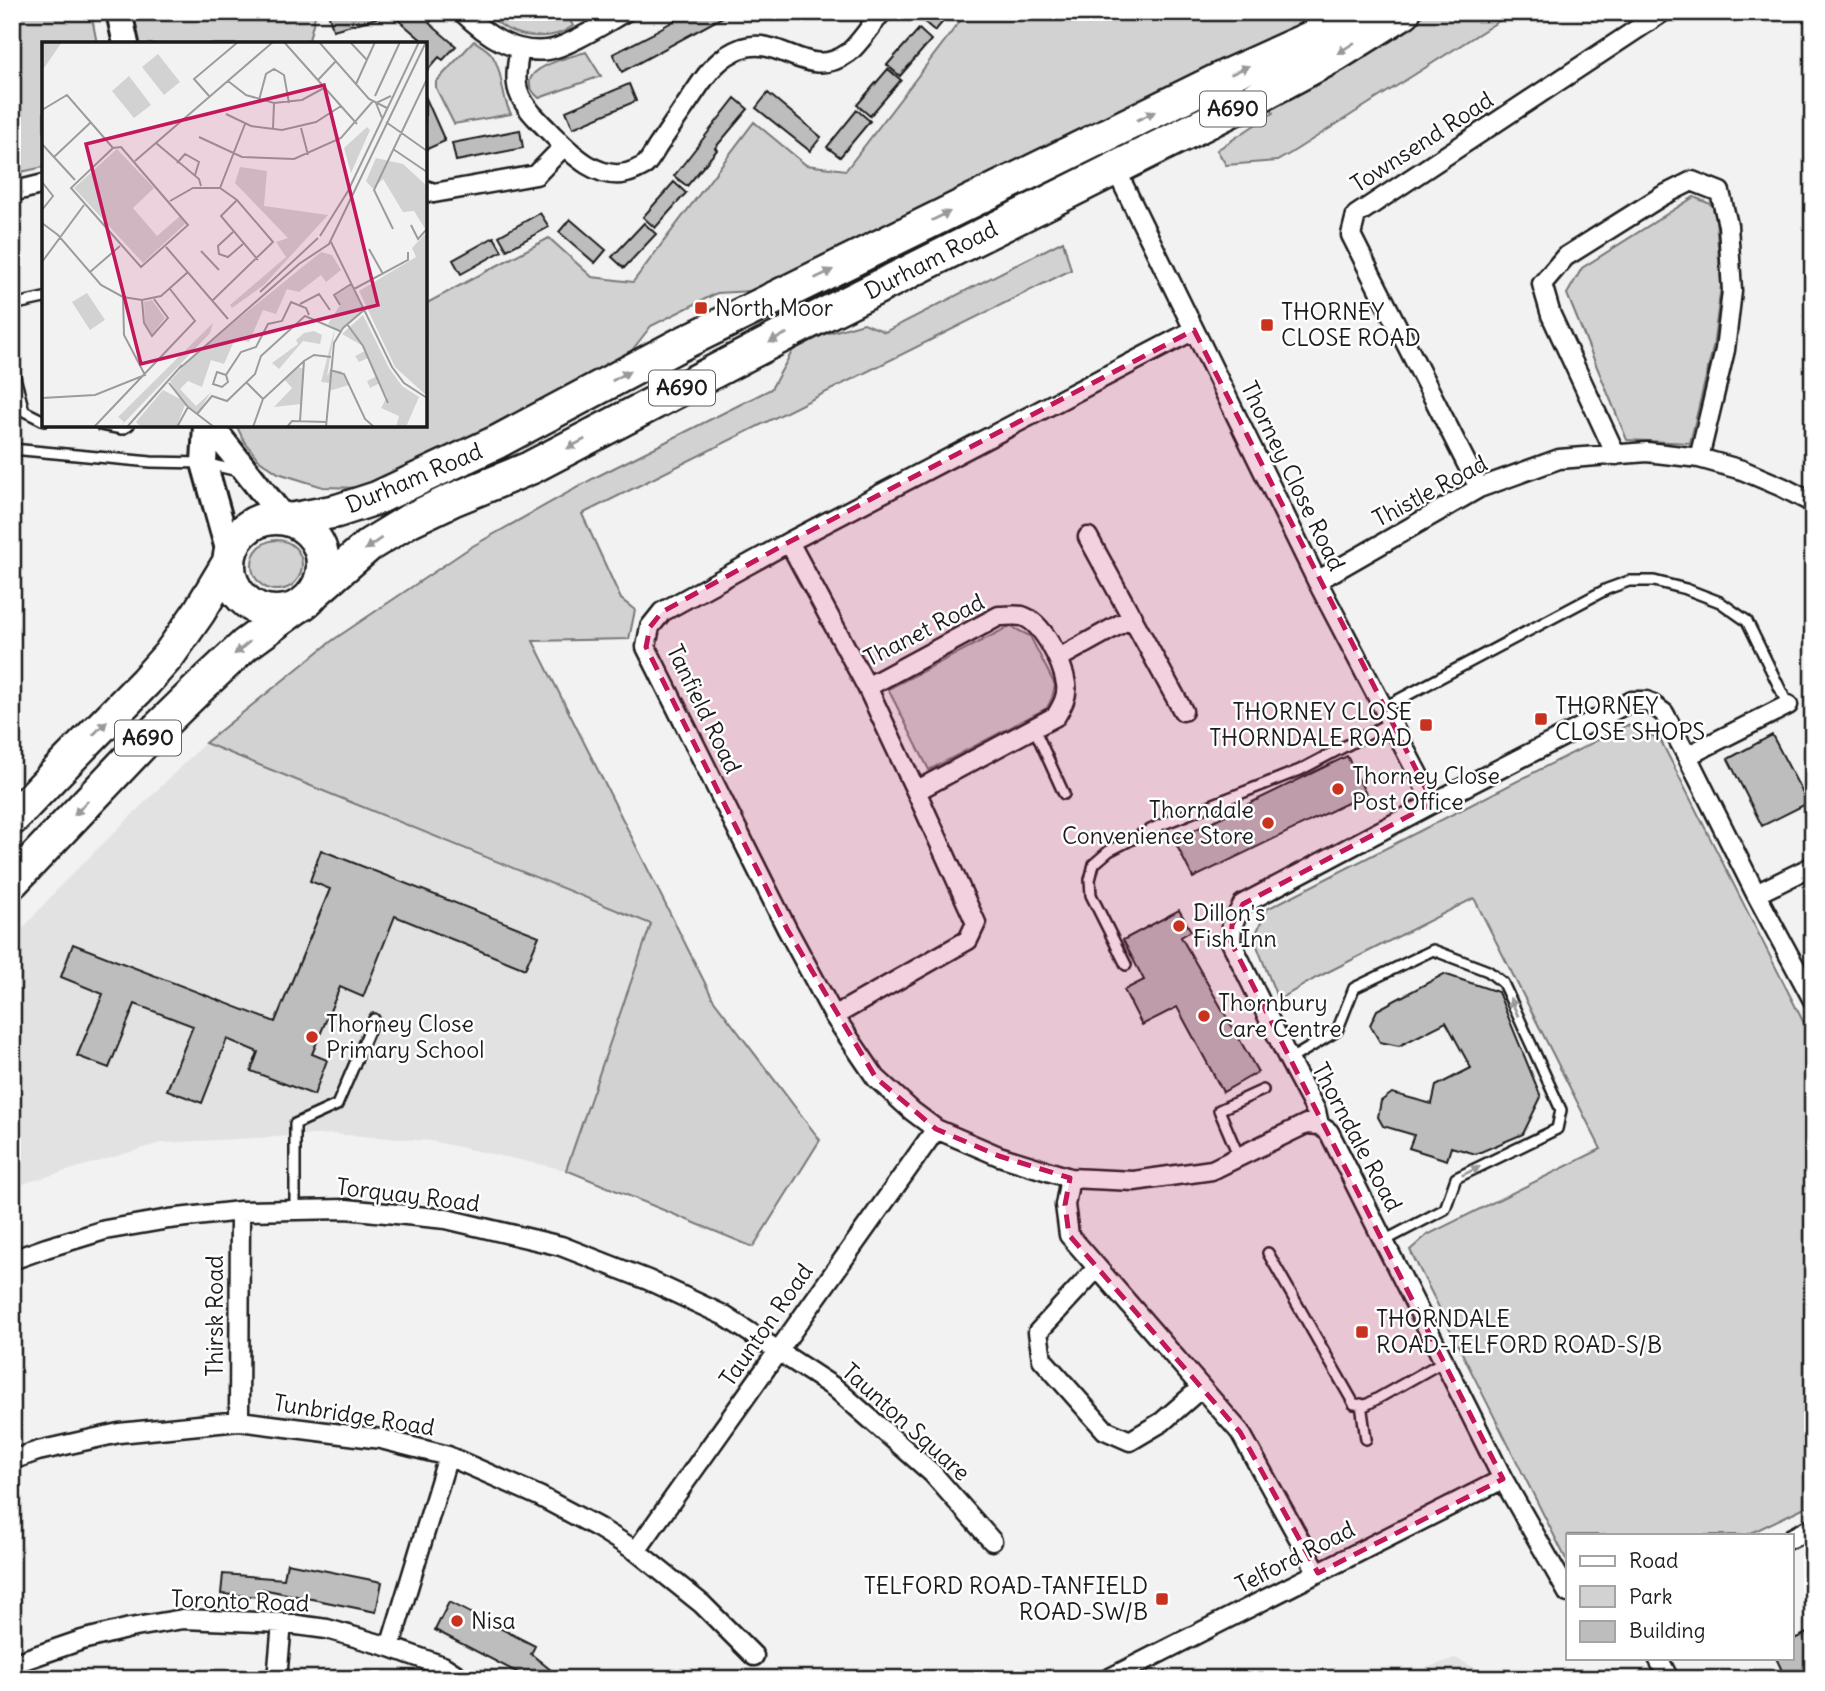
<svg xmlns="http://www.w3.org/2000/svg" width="1825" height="1691" font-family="Delius,sans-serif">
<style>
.built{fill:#e2e2e2}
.green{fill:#d2d2d2;stroke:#777;stroke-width:2}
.building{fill:#bdbdbd;stroke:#1c1c1c;stroke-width:2}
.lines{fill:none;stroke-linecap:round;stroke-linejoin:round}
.lane-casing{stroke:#1c1c1c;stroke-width:14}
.street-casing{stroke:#1c1c1c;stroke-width:23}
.secondary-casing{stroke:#1c1c1c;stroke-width:30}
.highway-casing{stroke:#1c1c1c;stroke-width:37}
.lane{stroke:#fff;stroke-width:9}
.street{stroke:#fff;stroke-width:18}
.secondary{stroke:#fff;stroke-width:24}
.highway{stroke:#fff;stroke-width:32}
.oneway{fill:#999}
.marked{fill:#c2185b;fill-opacity:0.2;stroke:#c2185b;stroke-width:5;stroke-dasharray:14 9;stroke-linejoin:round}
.poi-dot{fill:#c8321e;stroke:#fff;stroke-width:2.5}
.labels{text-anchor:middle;stroke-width:5;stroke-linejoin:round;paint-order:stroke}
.shield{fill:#fff;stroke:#606060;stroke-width:2}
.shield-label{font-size:21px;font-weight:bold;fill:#1c1c1c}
.street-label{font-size:23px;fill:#1c1c1c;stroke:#fff}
.poi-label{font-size:23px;fill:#1c1c1c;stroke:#fff;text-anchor:start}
.inset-road{fill:none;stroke:#9c9c9c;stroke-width:2}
.view{fill:#c2185b;fill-opacity:0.15;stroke:#c2185b;stroke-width:3.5}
.inset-edge{fill:none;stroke:#1c1c1c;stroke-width:3.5}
</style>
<rect width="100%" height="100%" fill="#f2f2f2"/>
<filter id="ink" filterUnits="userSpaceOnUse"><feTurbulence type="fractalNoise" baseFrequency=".0143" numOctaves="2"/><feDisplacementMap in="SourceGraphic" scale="14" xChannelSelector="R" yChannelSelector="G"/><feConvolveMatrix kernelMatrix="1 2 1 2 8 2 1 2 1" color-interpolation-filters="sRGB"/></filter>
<g filter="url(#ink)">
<path class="built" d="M205 743 652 924 566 1170 431 1141 332 1134 161 1143 12 1187V941L60 886Z
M1455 1658 1480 1670 1485 1679H1396Z"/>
<path class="green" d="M12 12H91L97 44H44V167L12 174Z
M119 12H316L308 44H126Z
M502 12H566L573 26C551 42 514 39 495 20Z
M967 12 1095 14 1097 12H1337L769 290 717 293 651 326 622 363 402 475 360 488 323 487 278 473 258 459 244 441 236 425H425V304L549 238 592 277 633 282 754 122 806 165 846 170Z
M1414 12H1513L1291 153 1277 161 1226 165 1217 150 1273 113 1268 104Z
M474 41C480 45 488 49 492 55 504 73 500 95 511 114L454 124 436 88V82Z
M586 52 601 76 539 98C507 70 567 58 586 52Z
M1694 197 1715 206 1721 286 1713 348 1690 443 1627 440 1567 294 1582 268Z
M1063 241 1071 270 582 514 621 599 635 610 629 639 533 641 713 999 820 1140 753 1247 566 1170 651 924 205 743 333 640 471 547 596 477 771 389 793 350 825 334 864 323 885 332Z
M252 565a25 25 0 1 1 50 0a25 25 0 1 1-50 0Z
M1010 626 1030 636 1055 685 1052 698 1047 708 929 770 888 689Z
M1627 725 1660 739 1813 1041V1503L1747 1535H1568V1563L1410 1250 1427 1235 1601 1149 1474 898 1316 978 1278 1000 1254 938 1267 909Z"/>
<path class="building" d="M328 12H381V17L333 30Z
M389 12H425L433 19 429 23 456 46 443 60 439 57 425 73V43Z
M690 12H732L622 72 613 54 654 33V32Z
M929 12H951L935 31 922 20Z
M919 29 931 40 900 76 887 65Z
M888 69 901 80 870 116 857 105Z
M629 84 636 101 573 128 566 111Z
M768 93 821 137 810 151 756 108Z
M425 96 445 141 425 150Z
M735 98 748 109 715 148 717 150 687 186 674 176Z
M857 110 870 121 840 157 827 147Z
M520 130 523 148 456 161 452 143Z
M674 182 686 193 655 228 643 217Z
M540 213 549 227 507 250 499 236Z
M570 219 606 250 595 263 559 232Z
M644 223 656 234 624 268 612 257Z
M494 237 502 251 461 274 453 260Z
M1772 735 1808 803 1762 826 1728 759Z
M1347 756 1366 794 1193 878 1174 840Z
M321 850 539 936 525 969 395 916 363 997 340 987 312 1054 327 1060 314 1095 251 1071 258 1052 227 1039 202 1103 167 1090 193 1026 135 1004 109 1068 77 1056 103 994 61 977 73 944 275 1022 330 889 310 881Z
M1179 910 1191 931 1181 937 1258 1072 1223 1092 1177 1007 1142 1025 1124 990 1144 980 1123 940Z
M1444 974 1498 992 1541 1097 1523 1134 1476 1154 1451 1147 1447 1160 1409 1148 1414 1135 1383 1126 1378 1117 1381 1101 1392 1093 1432 1104 1436 1086 1471 1068 1446 1022 1399 1046 1380 1042 1370 1025 1377 1010Z
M287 1563 382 1582 376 1612 262 1589 261 1597 221 1594 223 1574 284 1579Z
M449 1602 535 1646 531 1654 562 1679H530L435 1630Z
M1813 1630V1667L1790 1679H1786L1776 1658H1792V1640Z"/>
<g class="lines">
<g class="lane-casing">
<path id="lane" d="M12 305 44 298
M12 366 24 411 44 421
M101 425 122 429 129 425
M12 449 151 462 204 463 238 471
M1383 708 1607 589 1629 581H1654L1686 589 1720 602 1747 621 1788 705
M1034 728 1064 794
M1126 965 1091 895 1090 880 1094 864 1109 851 1158 826 1300 770 1391 722
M1289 1060 1337 1031 1354 988 1433 950 1488 971 1503 983 1561 1110 1557 1129 1456 1178 1445 1209 1384 1241
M1239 1157 1219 1110 1263 1090
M295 1210V1124L337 1105 374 1019
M1268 1253 1354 1404 1366 1405 1444 1361
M1361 1404 1366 1439"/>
</g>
<g class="street-casing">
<path id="street" d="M462 12C486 35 512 54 548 50 566 48 607 22 625 12
M520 49C513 82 514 96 539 121 563 145 598 188 635 170 638 169 643 166 645 165 651 159 655 150 660 143 672 125 684 108 696 90 708 72 720 56 742 48 781 35 808 82 848 53 858 46 873 23 882 12
M1115 168 1317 581 1433 803
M425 190 434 193 536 175 564 146
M12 192 44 184
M1194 330 789 542 662 612 650 627 646 647 787 929 834 1016 876 1078 912 1111 936 1129 999 1156 1070 1178 1134 1181 1212 1170 1306 1124 1319 1125
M1616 455 1551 315 1542 284 1565 257 1662 196 1692 181 1720 192 1728 225 1732 291 1725 350 1699 458
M1479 488 1351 235 1356 215 1663 12
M1088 537 1183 711
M789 542 867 687 916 791 976 923 968 940 834 1016
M1317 581 1479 488 1559 459 1647 452 1699 458 1742 470 1782 487 1813 503
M1059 658 1133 617
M867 687 999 616C1006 616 1015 615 1022 616 1043 622 1063 664 1066 684 1068 696 1062 706 1056 716L916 791
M1687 756 1788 705
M1756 894 1813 866
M1070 1178 1065 1205 1069 1235 1240 1432 1318 1573
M12 1260 46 1248 105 1230 169 1219 240 1211 346 1209 446 1219 561 1246 648 1280 723 1315 835 1388 932 1473 992 1541
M1097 1268 1038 1332 1042 1359 1105 1430 1130 1441 1162 1422 1201 1388
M239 1421 240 1211
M12 1460 38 1451 119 1433 239 1421 381 1439 448 1456 539 1496 599 1528 636 1551 702 1604 754 1656
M1792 1538 1813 1527
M636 1551 936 1129
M1568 1593 1503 1479 1329 1132 1319 1125 1316 1111 1289 1060 1231 942 1232 925 1243 904 1433 803 1632 701H1647L1664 713 1687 756 1756 894 1813 1000
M390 1647 448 1456
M1658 1658 1669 1679
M12 1664 82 1640 130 1628 183 1619 282 1623 327 1629 390 1647 443 1666 463 1679
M277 1679 282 1623
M1108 1679 1503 1479"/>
</g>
<g class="secondary-casing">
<path id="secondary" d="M119 12 126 44
M206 425 204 463 230 556
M210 425 284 519"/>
</g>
<g class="highway-casing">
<path id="highway" d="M229 565a47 47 0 1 1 94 0a47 47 0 1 1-94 0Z
M290 520 337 511 377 498 497 442 679 345 1228 75 1321 33 1361 12
M316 591 369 545 410 520 452 500 530 468 801 326 1246 103 1334 56 1404 12
M12 819 52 777 145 682 169 655 199 612 229 562
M12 882 151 735 199 688 245 645 297 607"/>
</g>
<use href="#lane" class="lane"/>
<use href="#street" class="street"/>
<use href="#secondary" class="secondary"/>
<use href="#highway" class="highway"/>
</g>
<defs><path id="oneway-solid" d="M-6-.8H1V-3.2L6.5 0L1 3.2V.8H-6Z" transform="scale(1.75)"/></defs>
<g class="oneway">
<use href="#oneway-solid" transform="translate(1346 48) rotate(148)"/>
<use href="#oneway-solid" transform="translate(1240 70) rotate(-25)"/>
<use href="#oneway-solid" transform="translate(1146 116) rotate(-26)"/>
<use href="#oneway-solid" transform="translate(941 216) rotate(-26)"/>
<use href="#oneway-solid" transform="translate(824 274) rotate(-26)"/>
<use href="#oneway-solid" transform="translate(778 338) rotate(152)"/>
<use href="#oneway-solid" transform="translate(621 376) rotate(-28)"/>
<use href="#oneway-solid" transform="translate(576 444) rotate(152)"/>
<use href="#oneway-solid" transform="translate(373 544) rotate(145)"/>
<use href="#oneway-solid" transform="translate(242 648) rotate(140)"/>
<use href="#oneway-solid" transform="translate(100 728) rotate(-45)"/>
<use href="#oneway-solid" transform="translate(81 808) rotate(133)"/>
<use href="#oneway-solid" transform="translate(1514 1007) rotate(-114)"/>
<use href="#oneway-solid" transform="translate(1471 1171) rotate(-26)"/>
</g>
</g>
<path class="marked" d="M1194 330 1433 803 1243 904 1232 925 1231 942 1503 1479 1318 1573 1240 1432 1069 1235 1065 1205 1070 1178 999 1156 936 1129 876 1078 787 929 646 647 650 627 662 612 789 542Z"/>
<g class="poi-dot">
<rect x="694" y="301" width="14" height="14" rx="3.5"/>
<rect x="1260" y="318" width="14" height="14" rx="3.5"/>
<rect x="1534" y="712" width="14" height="14" rx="3.5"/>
<rect x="1419" y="718" width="14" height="14" rx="3.5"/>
<circle cx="1338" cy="789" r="7"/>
<circle cx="1268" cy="823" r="7"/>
<circle cx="1179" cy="926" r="7"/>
<circle cx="1204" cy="1016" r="7"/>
<circle cx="312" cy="1037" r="7"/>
<rect x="1355" y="1325" width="14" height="14" rx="3.5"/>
<rect x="1155" y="1592" width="14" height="14" rx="3.5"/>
<circle cx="457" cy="1621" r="7"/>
</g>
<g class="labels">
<g class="shield">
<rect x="1200" y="91.5" width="66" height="35" rx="5"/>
<rect x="649" y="370.5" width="66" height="35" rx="5"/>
<rect x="115" y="720.5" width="66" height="35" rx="5"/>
</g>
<g class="shield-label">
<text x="1233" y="116">A690</text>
<text x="682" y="395">A690</text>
<text x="148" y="745">A690</text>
</g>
<g class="street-label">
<text transform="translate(1422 142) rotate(-33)" y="8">Townsend Road</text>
<text transform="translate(931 260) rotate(-27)" y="8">Durham Road</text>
<text transform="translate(1293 476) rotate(64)" y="8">Thorney Close Road</text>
<text transform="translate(414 478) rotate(-23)" y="8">Durham Road</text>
<text transform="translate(1430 491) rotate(-28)" y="8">Thistle Road</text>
<text transform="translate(924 630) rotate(-27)" y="8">Thanet Road</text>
<text transform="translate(704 709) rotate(64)" y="8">Tanfield Road</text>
<text transform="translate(1357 1137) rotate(62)" y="8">Thorndale Road</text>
<text transform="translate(408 1195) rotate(7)" y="8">Torquay Road</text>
<text transform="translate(215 1316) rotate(-90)" y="8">Thirsk Road</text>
<text transform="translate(766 1325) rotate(-55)" y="8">Taunton Road</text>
<text transform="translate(354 1415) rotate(9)" y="8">Tunbridge Road</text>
<text transform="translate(906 1422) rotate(42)" y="8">Taunton Square</text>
<text transform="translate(1295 1557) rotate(-27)" y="8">Telford Road</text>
<text transform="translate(240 1601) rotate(2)" y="8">Toronto Road</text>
</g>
<g class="poi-label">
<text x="715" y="316">North Moor</text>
<text x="1281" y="320">THORNEY<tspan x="1281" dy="26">CLOSE ROAD</tspan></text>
<text x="1555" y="714">THORNEY<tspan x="1555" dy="26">CLOSE SHOPS</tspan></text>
<text x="1412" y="720" text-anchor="end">THORNEY CLOSE<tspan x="1412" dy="26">THORNDALE ROAD</tspan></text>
<text x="1352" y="784">Thorney Close<tspan x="1352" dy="26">Post Office</tspan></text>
<text x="1254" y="818" text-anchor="end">Thorndale<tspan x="1254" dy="26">Convenience Store</tspan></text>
<text x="1193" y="921">Dillon's<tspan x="1193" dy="26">Fish Inn</tspan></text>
<text x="1218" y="1011">Thornbury<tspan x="1218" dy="26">Care Centre</tspan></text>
<text x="326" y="1032">Thorney Close<tspan x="326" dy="26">Primary School</tspan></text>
<text x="1376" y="1327">THORNDALE<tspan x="1376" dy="26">ROAD-TELFORD ROAD-S/B</tspan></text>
<text x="1148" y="1594" text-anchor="end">TELFORD ROAD-TANFIELD<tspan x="1148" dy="26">ROAD-SW/B</tspan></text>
<text x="471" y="1629">Nisa</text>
</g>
</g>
<g transform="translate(42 42)">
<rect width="385" height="385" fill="#f2f2f2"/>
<path d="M0 0H20L0 29ZM116 12 138 40 122 53 100 25ZM87 34 109 63 92 76 70 49ZM325 85 328 88 309 131 302 106ZM75 107 112 146 91 166 115 194 138 174 143 182 101 221 32 146ZM334 116 361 122 385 144V354L353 325 317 249 374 215 370 206 385 190 372 169 361 170 341 137 331 147 324 139ZM198 125 225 129 222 164 286 173 222 243 190 266 188 263 244 215 234 200 246 196 193 141ZM279 210 290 213 299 228 284 240 279 233 257 250 245 247 234 272 221 268 207 300 193 297 182 322 169 318 160 345 146 339 138 347 154 364 169 350 155 372 143 363 136 381 140 385H99L94 380 121 348 138 357 128 339 154 311ZM309 242 322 268 298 289 293 287 285 334 288 328 299 329 307 343 287 349V341L279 340 293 286 286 282 298 263 292 253ZM45 251 63 278 48 288 30 260ZM110 258 123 276 110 292 103 282 102 260ZM321 273 347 326 360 344 377 355 364 385H354L357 374 339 366 345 355 338 341 328 346 325 339 335 334 326 316 317 320 313 314 323 309 321 304 300 292ZM171 281 168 291 78 385 82 380 76 375ZM272 289 280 293 278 302 261 299 237 327 230 321 256 302 254 298 262 291ZM256 325 262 327 259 362 232 365 250 346 242 337Z" fill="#d2d2d2"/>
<path class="inset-road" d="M242 0 315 82M277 0 327 57 345 66M308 0 325 18M276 38 294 19M186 39 204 53 232 61 260 58 282 46M314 42 333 0M333 54 358 0M168 55 152 37 196 0M217 58 224 32 232 27 242 33 247 61M0 68 25 53 71 106M184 72 209 84 240 88 274 80 299 64M340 76 334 61 349 54M344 80 385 109M259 86 266 113M231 87 232 61M157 95 200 115 252 117 299 96 331 59M114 101 157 137 159 144M0 102 33 138M79 105 146 183 99 225 29 146 71 106ZM351 107 385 130M12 115 48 81M93 119 231 0M135 121 143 112 157 120 153 133M0 140 11 154 0 168M178 146 203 82M195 158 179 174 216 218M128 159 151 146H178L195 158 231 200 170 259M0 181 16 193 59 243 81 255 100 258 119 254 146 230M369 183 376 197 385 187M351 187 332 148 385 37M191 190 176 204 177 212 186 215 201 202M278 194 306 149 377 0M289 200 350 325 362 341 385 356M124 205 186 277M327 207 341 232M159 209 177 228M0 220 42 163M48 230 78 204M312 247 366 218V210M218 250 276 196M100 258 102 281 110 294 126 276 112 257M258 262 277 252 288 268M298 263 292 253 309 242M305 282 321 304 346 361M138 326 257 222 287 202 384 0M288 328 302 332 323 377 332 385M184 333 175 330 171 342 180 345 186 340 184 333 199 310 214 305 226 282 240 279 249 260 264 266 267 273M127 341 146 365 172 385M205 341 221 357M0 356 53 353 103 333 82 293 81 255M155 372 170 354 185 359 213 332 219 314 263 274 298 289M258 379 262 319M52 385 153 279 128 247M85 385 140 323M135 385 146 365M211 385 221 357 262 319 272 313 289 315M245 385 250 379 285 380M284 385 292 301 301 286 322 268"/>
<path class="view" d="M282 43 336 263 99 322 44 102Z"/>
<rect width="385" height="385" class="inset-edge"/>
</g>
<rect width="1825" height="1691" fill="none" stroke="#fff" stroke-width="42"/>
<rect x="21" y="21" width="1783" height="1649" fill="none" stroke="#1c1c1c" stroke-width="2.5" filter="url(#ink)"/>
<rect x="1566" y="1534" width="228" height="126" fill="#ffffff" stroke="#a4a4a4" stroke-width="2"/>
<rect x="1580" y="1556" width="35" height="10" fill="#ffffff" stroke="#a4a4a4" stroke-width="2"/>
<text x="1629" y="1568" font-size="21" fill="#1c1c1c">Road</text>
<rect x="1580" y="1586" width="35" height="21" fill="#d2d2d2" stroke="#a4a4a4" stroke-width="2"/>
<text x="1629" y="1604" font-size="21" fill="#1c1c1c">Park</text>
<rect x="1580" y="1621" width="35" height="21" fill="#bdbdbd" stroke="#a4a4a4" stroke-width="2"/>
<text x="1629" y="1638" font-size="21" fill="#1c1c1c">Building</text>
</svg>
